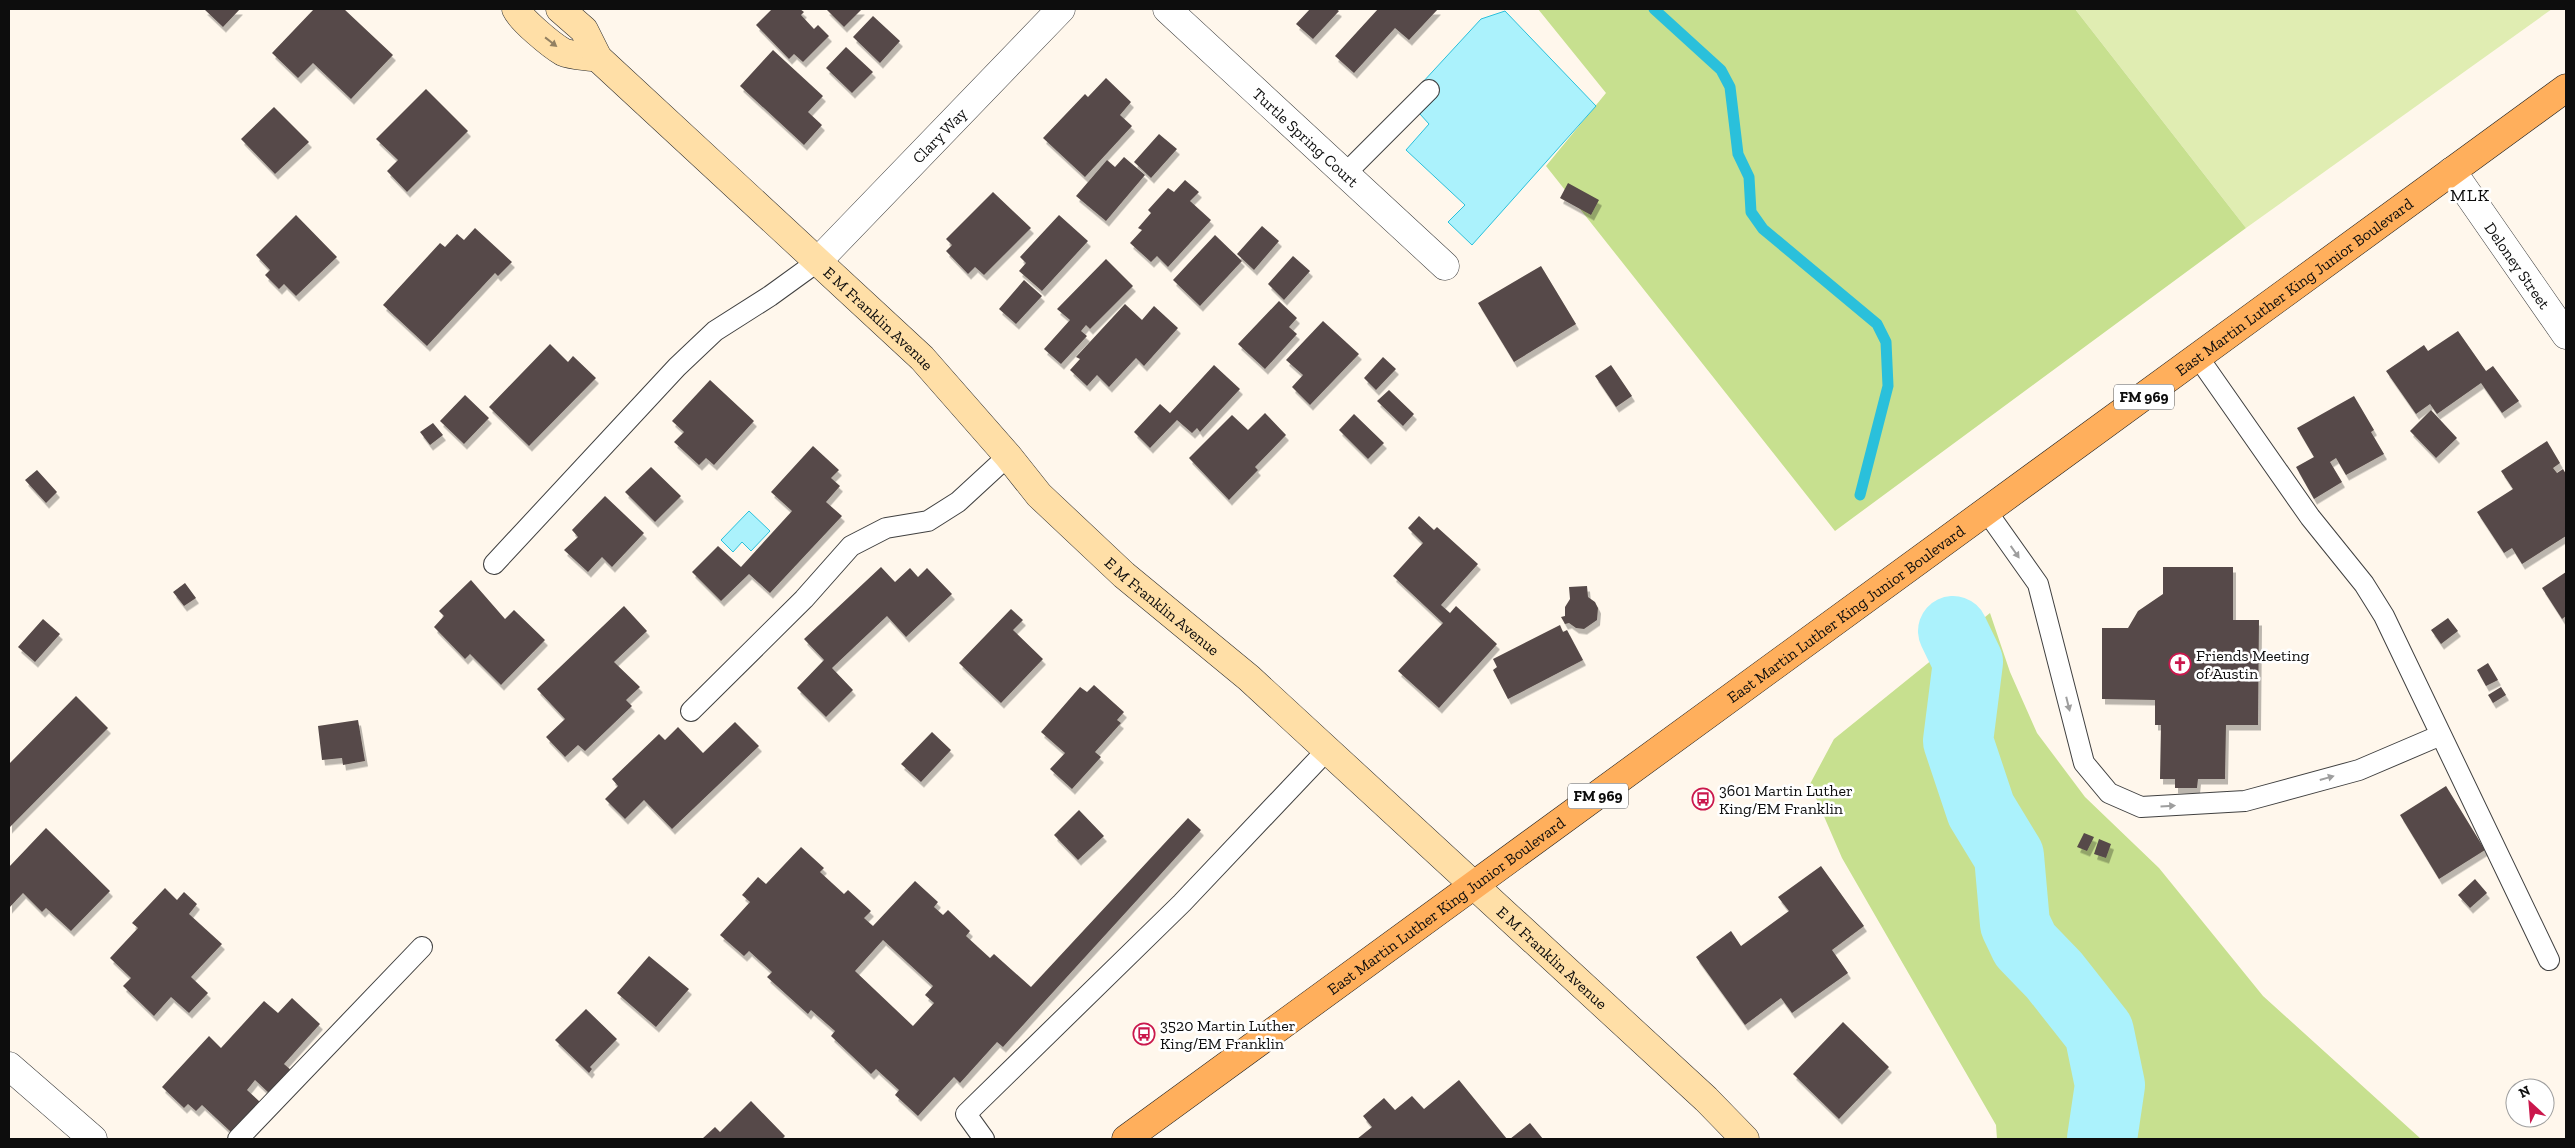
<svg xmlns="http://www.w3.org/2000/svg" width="2575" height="1148" font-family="'Zilla Slab',serif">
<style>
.green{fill:#e0edb2}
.forest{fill:#c7e08f}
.water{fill:#abf2fc;stroke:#2ac0db}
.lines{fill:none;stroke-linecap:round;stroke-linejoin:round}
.stream{stroke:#2ac0db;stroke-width:11}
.river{stroke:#abf2fc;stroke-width:70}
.building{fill:#564a48;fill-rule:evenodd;filter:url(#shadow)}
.lane-casing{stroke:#404040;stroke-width:22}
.street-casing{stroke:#404040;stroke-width:29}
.secondary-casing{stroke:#2f2f2f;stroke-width:29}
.primary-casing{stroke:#1e1e1e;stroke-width:29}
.lane{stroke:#fff;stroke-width:20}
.street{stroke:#fff;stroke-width:28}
.secondary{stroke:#ffdfa7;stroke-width:28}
.primary{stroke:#ffaf5c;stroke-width:28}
.oneway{fill:#928062}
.oneway2{fill:#9e9e9e}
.labels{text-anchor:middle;stroke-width:5;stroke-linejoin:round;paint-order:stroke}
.shield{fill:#fff;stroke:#565656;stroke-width:1}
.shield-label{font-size:15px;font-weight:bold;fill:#0d0d0d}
.street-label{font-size:16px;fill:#0d0d0d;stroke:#fff}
.poi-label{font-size:16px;fill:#0d0d0d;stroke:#fff;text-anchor:start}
.neighbourhood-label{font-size:18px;letter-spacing:1px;fill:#0d0d0d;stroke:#fff}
</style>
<defs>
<filter id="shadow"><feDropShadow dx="3" dy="5.5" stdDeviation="0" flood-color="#0004"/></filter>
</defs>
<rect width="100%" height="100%" fill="#fff7ec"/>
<path class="green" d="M2075 9H2552L2246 228Z"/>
<path class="forest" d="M1538 9H2075L2246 228 1835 531 1546 166 1606 93Z
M1990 613 2010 672 2037 733 2085 797 2159 868 2263 996 2421 1139H1997L1996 1125 1842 858 1810 784 1834 739Z"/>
<path class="water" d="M1505 11 1596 106 1472 245 1448 222 1465 205 1406 150 1429 124 1420 114 1437 97 1422 83 1481 19Z
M749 511 770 531 751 551 742 542 733 552 721 540Z"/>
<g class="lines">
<path class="stream" d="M1654 9 1721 70 1730 87 1738 154 1749 177 1751 212 1763 229 1877 324 1886 342 1888 386 1860 495"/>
<path class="river" d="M1953 631 1968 662 1958 741 1981 810 2009 856 2015 924 2025 945 2054 975 2099 1032 2110 1085 2102 1139"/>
</g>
<path class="building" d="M204 9H240L223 27Z
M314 9H344L393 55 351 99 313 63 298 78 272 53Z
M772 9H800L804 12 801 15 814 29 818 25 829 36 803 62 794 54 789 59 756 25Z
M826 9H862L844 27Z
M1310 9H1336L1339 11 1313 39 1296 24Z
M1378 9H1438L1409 40 1395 28 1354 73 1335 56Z
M873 16 900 41 880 63 853 37Z
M846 47 873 72 852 93 826 68Z
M773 50 823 96 808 112 822 125 804 145 740 86Z
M1106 78 1131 102 1120 115 1132 126 1085 177 1043 138 1085 94 1088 97Z
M426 89 468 131 407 192 387 171 398 160 376 139Z
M274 107 309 142 275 174 241 139Z
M1159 134 1177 149 1151 178 1134 162Z
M1124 157 1145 175 1106 221 1076 196 1107 160 1115 167Z
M1185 180 1199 192 1190 201 1211 220 1168 267 1157 256 1151 262 1130 243 1142 230 1138 228 1151 213 1148 210 1168 188 1174 192Z
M1568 183 1599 200 1591 215 1560 198Z
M993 192 1031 228 984 275 975 267 968 274 946 251 952 245 946 239Z
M296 215 337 257 296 296 284 284 279 289 265 275 270 270 256 255Z
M1059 215 1088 241 1042 291 1019 271 1026 263 1020 257Z
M1262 226 1279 241 1254 270 1237 254Z
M475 228 512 262 498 276 495 273 427 346 383 305 440 243 445 247 457 234 464 240Z
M1215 235 1242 261 1200 306 1173 280Z
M1293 256 1310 271 1284 300 1268 284Z
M1106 259 1133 286 1090 329 1086 325 1081 331 1087 336 1061 364 1044 349 1070 320 1057 309Z
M1541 266 1576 324 1514 362 1478 303Z
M1024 280 1042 296 1016 324 999 309Z
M1279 301 1297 318 1289 327 1297 334 1265 369 1238 344Z
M1125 304 1142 320 1154 306 1178 328 1144 366 1136 358 1109 387 1097 375 1087 386 1070 370 1080 359 1076 357Z
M1323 321 1359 354 1310 405 1292 387 1303 375 1286 360Z
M2458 331 2486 371 2493 366 2519 401 2502 413 2481 383 2437 414 2430 404 2416 414 2386 371 2424 345 2428 351Z
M550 344 568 362 573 356 596 378 529 446 489 407Z
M1383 357 1396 369 1376 390 1364 378Z
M1214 365 1240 389 1200 432 1197 428 1192 433 1177 420 1150 448 1134 432 1160 404 1170 413Z
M1611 365 1632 396 1616 407 1595 376Z
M710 380 754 421 714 465 706 458 699 465 674 442 684 432 672 421Z
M1389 390 1414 414 1403 426 1377 401Z
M465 395 489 418 464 444 440 421Z
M2354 396 2374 430 2371 432 2384 454 2346 475 2336 458 2330 462 2342 482 2314 499 2296 467 2314 457 2297 428Z
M2431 410 2457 438 2436 458 2410 431Z
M1265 413 1286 435 1255 467 1258 470 1229 500 1189 458 1232 415 1248 430Z
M1354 414 1384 443 1368 459 1339 430Z
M433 423 443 435 430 445 420 432Z
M2547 441 2560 463 2553 468 2557 473 2563 469 2566 474V536L2522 564 2512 548 2504 553 2477 512 2513 489 2501 471Z
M813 446 839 470 831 478 840 486 826 502 842 516 770 593 749 574 721 601 692 572 718 546 741 567 792 511 771 492Z
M651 467 681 496 655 522 625 492Z
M37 470 57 492 46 503 25 480Z
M605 496 644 533 612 567 602 557 588 572 564 550 578 537 572 530Z
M1419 516 1434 530 1437 527 1478 564 1441 605 1450 613 1456 606 1497 644 1439 708 1398 671 1443 623 1393 576 1423 543 1408 528Z
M881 567 895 582 910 568 918 577 927 568 952 594 906 637 887 616 832 668 853 690 826 717 797 688 824 660 804 639Z
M2163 567H2233V620H2259L2258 725H2226L2225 779H2198L2197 788H2175V779H2160L2161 725H2155V700L2102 699V628H2128L2138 611 2163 594Z
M2566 572V616L2562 619 2542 588Z
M471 580 505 619 514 610 545 640 501 685 470 654 465 659 434 627 444 616 439 611Z
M185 583 196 598 184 606 173 592Z
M1587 586 1588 597 1595 602 1598 608 1597 620 1584 629 1576 628 1569 623 1565 624 1561 617 1565 616V607L1570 599 1569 587Z
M624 606 647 631 614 662 640 687 626 700 632 706 585 751 578 745 565 757 546 737 565 719 537 689Z
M1011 609 1023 620 1013 630 1043 659 1001 703 959 663Z
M2448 618 2458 631 2441 644 2431 630Z
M43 619 60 634 35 662 18 647Z
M1560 625 1563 632 1567 630 1583 660 1508 699 1493 670 1497 667 1493 659Z
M2488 663 2498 680 2486 686 2477 670Z
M1094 685 1124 712 1117 720 1121 723 1095 752 1101 757 1072 789 1050 769 1065 753 1041 732 1080 687 1087 692Z
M2501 687 2506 695 2493 703 2488 695Z
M76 696 108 728 9 828V764Z
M358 720 365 761 343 765 342 758 322 760 318 726Z
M735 722 759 746 672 829 644 800 625 819 605 799 618 786 612 779 659 734 665 740 678 727 703 753Z
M932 732 951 750 921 782 901 764Z
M2446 786 2485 850 2439 879 2400 815Z
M1079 810 1104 836 1078 860 1054 835Z
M1188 818 1201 830 1003 1047 997 1042 960 1083 954 1077 918 1116 895 1095 899 1090 876 1069 871 1074 831 1036 835 1031 811 1010 808 1014 767 977 772 972 749 951 744 956 720 935 750 902 742 895 758 877 766 884 801 847 824 868 820 872 844 894 848 890 871 911 864 918 873 926 915 881 938 902 934 907 943 915 948 910 970 931 966 936 990 958 994 954 1031 987ZM883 940 933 986 925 995 934 1003 913 1026 855 971Z
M46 828 110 891 71 931 46 908 42 912 23 893 9 908V867Z
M2084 833 2094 837 2087 851 2077 847Z
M2099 839 2111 844 2106 858 2094 854Z
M1821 866 1864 926 1832 950 1848 973 1792 1013 1781 998 1745 1025 1696 957 1731 931 1741 946 1789 911 1778 897Z
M2475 879 2487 893 2470 908 2458 895Z
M165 888 177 900 184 892 197 904 189 914 222 944 191 977 208 993 189 1013 171 997 154 1016 123 986 131 978 110 958 138 928 132 923Z
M649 956 689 989 656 1027 617 993Z
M292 998 320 1024 284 1064 292 1071 270 1094 255 1080 247 1090 260 1102 231 1132 202 1105 196 1111 188 1104 184 1108 162 1087 209 1036 221 1048 264 1001 278 1013Z
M586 1009 617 1039 590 1067 592 1069 589 1073 555 1040Z
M1843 1022 1889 1067 1839 1119 1793 1074Z
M1459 1080 1507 1139H1357L1372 1127 1363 1116 1384 1098 1395 1110 1412 1096 1424 1109Z
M751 1101 785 1136 782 1139H702L715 1127 720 1132Z
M1530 1123 1543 1139H1510Z"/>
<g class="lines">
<g class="lane-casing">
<path id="lane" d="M1345 174 1429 90
M2198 357 2310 517 2364 584 2384 616 2549 960
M1987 512 2038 584 2084 763 2109 793 2141 807 2245 801 2359 770 2441 735
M494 564 677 367 715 331 770 296 817 262
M691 711 804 599 851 546 886 528 928 521 958 502 1008 456
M238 1139 422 947
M984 1139 966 1114 1182 903 1328 749"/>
</g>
<g class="street-casing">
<g id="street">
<path id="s1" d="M1167 9 1445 266"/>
<path id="s2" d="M2452 171 2566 335"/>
<path id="s3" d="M817 262 1061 9"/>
<path d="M9 1066 93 1139"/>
</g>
</g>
<g class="secondary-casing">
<g id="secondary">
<path d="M516 9C521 20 551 45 563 52 572 56 588 56 598 58"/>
<path id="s4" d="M560 9 584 30 598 58 922 358 1008 456 1039 495 1124 575 1249 678 1706 1099 1745 1139"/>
</g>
</g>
<g class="primary-casing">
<g id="primary">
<path id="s5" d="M1126 1139 2566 88"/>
</g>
</g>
<use href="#lane" class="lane"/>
<use href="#street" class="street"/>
<use href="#secondary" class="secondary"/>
<use href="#primary" class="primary"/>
</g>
<defs><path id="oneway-solid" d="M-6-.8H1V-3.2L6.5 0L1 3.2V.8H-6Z" transform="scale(1.25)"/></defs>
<use class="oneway" href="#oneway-solid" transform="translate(551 42) rotate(38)"/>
<g class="oneway2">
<use href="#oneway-solid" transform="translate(2015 552) rotate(55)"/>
<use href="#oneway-solid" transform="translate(2068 704) rotate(76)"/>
<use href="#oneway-solid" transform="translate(2327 778) rotate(-16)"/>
<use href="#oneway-solid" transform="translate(2168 806) rotate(-3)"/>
</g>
<defs>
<g id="church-ring" transform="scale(1.125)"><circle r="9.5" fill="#fff" stroke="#ca174c" stroke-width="1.5"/><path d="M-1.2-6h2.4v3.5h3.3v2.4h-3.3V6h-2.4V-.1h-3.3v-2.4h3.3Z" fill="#ca174c"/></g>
<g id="bus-ring" transform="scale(1.125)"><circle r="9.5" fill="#fff" stroke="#ca174c" stroke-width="1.5"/><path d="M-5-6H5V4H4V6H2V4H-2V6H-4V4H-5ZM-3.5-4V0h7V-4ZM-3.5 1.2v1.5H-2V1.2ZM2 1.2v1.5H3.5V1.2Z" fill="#ca174c"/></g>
</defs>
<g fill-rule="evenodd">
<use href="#church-ring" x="2180" y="664"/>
<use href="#bus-ring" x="1703" y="799"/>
<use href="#bus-ring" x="1144" y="1034"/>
</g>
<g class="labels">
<g class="shield">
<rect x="2114" y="384.5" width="60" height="25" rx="4"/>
<rect x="1568" y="783.5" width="60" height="25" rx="4"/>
</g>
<g class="shield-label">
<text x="2144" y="402">FM 969</text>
<text x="1598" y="801">FM 969</text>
</g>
<g class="street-label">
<text dy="6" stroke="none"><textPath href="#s3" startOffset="176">Clary Way</textPath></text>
<text dy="6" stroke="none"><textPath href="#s1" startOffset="189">Turtle Spring Court</textPath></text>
<text dy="6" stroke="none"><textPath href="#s2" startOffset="115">Deloney Street</textPath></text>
<text dy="6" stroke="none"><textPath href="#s5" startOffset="1446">East Martin Luther King Junior Boulevard</textPath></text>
<text dy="6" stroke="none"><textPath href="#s4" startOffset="446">E M Franklin Avenue</textPath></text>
<text dy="6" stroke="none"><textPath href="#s4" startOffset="851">E M Franklin Avenue</textPath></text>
<text dy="6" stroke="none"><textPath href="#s5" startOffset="891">East Martin Luther King Junior Boulevard</textPath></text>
<text dy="6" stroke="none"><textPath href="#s5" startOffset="396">East Martin Luther King Junior Boulevard</textPath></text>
<text dy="6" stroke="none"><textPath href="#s4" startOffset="1376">E M Franklin Avenue</textPath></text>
</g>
<g class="poi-label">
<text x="2196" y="661">Friends Meeting<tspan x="2196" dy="18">of Austin</tspan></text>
<text x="1719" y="796">3601 Martin Luther<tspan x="1719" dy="18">King/EM Franklin</tspan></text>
<text x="1160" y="1031">3520 Martin Luther<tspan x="1160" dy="18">King/EM Franklin</tspan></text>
</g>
<g class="neighbourhood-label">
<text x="2470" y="201">MLK</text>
</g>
</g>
<rect width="2575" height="1148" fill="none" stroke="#0d0d0d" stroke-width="20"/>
<g transform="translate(2530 1103) rotate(334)"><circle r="24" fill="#ffffff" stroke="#9e9e9e"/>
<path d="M0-4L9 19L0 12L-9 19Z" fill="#ca174c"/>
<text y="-8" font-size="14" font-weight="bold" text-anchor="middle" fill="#0d0d0d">N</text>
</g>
</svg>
